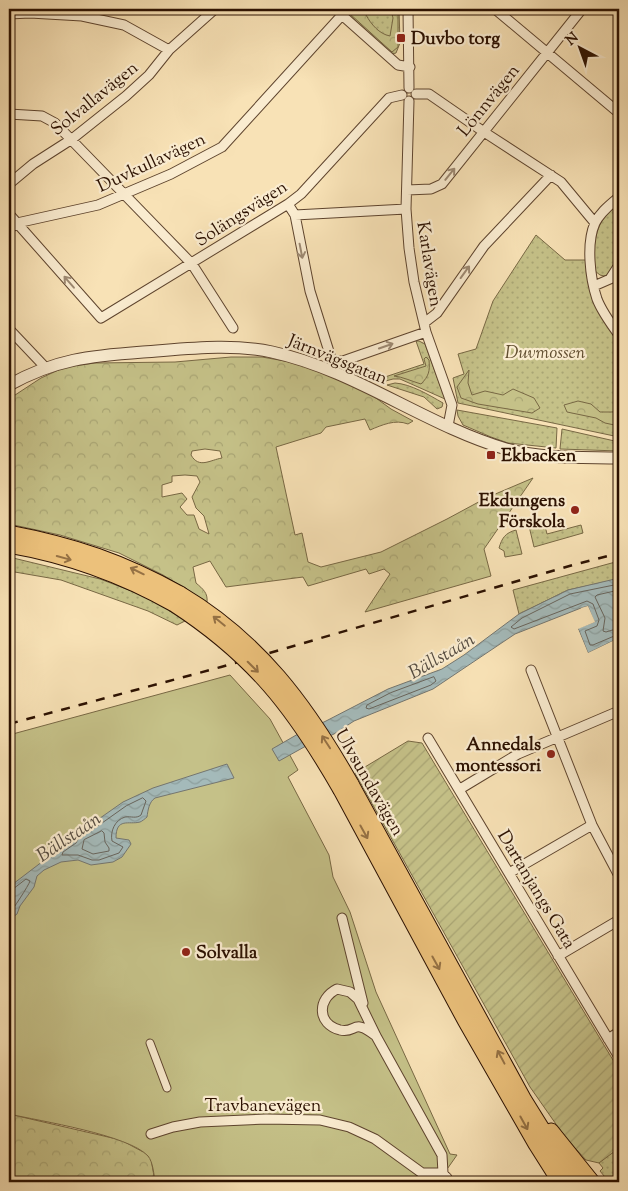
<svg xmlns="http://www.w3.org/2000/svg" width="628" height="1191" font-family="'Sorts Mill Goudy',serif">
<style>
.grass{fill:url(#grass-dots);stroke:#786844}
.forest{fill:url(#forest-crowns);stroke:#786844;fill-rule:evenodd}
.garden{fill:url(#garden-furrows);stroke:#786844}
.pitch{fill:#c5c188;stroke:#786844}
.water{fill:url(#water-waves);stroke:#747670}
.pier{fill:#f8e2b6}
.lines{fill:none;stroke-linecap:round;stroke-linejoin:round}
.shore{stroke:#68655d;stroke-width:1}
.pedestrian-casing{stroke:#5e442e;stroke-width:9}
.minor-casing{stroke:#5e442e;stroke-width:11}
.tertiary-casing{stroke:#5e442e;stroke-width:13}
.primary-casing{stroke:#2b1000;stroke-width:17}
.pedestrian{stroke:#faecd0;stroke-width:7}
.minor{stroke:#faecd0;stroke-width:9}
.tertiary{stroke:#faecd0;stroke-width:11}
.primary{stroke:#ecc17b;stroke-width:15}
.rail{stroke:#2b1000;stroke-width:2.5;stroke-dasharray:9 9;stroke-linecap:butt}
.primary-bridge-casing{stroke:#2b1000;stroke-width:17;stroke-linecap:butt}
.primary-bridge{stroke:#ecc17b;stroke-width:15}
.oneway{stroke:#9d8972}
.oneway2{stroke:#957144}
.poi-dot{fill:#8f2418;stroke:#faecd0;stroke-width:2}
.labels{text-anchor:middle;stroke-width:4.5;stroke-linejoin:round;paint-order:stroke}
.poi-label{font-size:18px;font-weight:bold;fill:#2b1000;stroke:#faecd0;text-anchor:start}
.street-label{font-size:18px;fill:#2b1000;stroke:#faecd0}
.park-label{font-size:18px;font-style:italic;fill:#614e30;stroke:#faecd0}
.water-label{font-size:19px;font-style:italic;fill:#554c41;stroke:#faecd0}
</style>
<defs>
<pattern id="grass-dots" width="8" height="8" patternUnits="userSpaceOnUse" patternTransform="scale(1.25)"><rect width="8" height="8" fill="#c5c188"/><path d="M2 2h.1M6 6h.1" fill="none" stroke="#a9a574" stroke-width="1.8" stroke-linecap="round"/></pattern>
<pattern id="forest-crowns" width="20" height="18" patternUnits="userSpaceOnUse" patternTransform="scale(1.25)"><rect width="20" height="18" fill="#c5c188"/><path d="M2 6a3 3 0 1 1 6 0M12 15a3 3 0 1 1 6 0" fill="none" stroke="#a9a574"/></pattern>
<pattern id="garden-furrows" width="10" height="10" patternUnits="userSpaceOnUse" patternTransform="scale(1.25)"><rect width="10" height="10" fill="#c5c188"/><path d="M-1 1l2-2M0 10L10 0M9 11l2-2" fill="none" stroke="#a9a574"/></pattern>
<pattern id="water-waves" width="16" height="10" patternUnits="userSpaceOnUse" patternTransform="scale(1.25)"><rect width="16" height="10" fill="#a4baba"/><path d="M0 5q4-4 8 0t8 0" fill="none" stroke="#8d9f9e"/></pattern>
</defs>
<rect width="100%" height="100%" fill="#f8e2b6"/>
<filter id="stains"><feTurbulence type="fractalNoise" baseFrequency=".004" numOctaves="4"/><feColorMatrix values="0 0 0 0 .2 0 0 0 0 .09 0 0 0 0 .02 0 0 0 .5 -.17"/></filter>
<radialGradient id="worn" r=".72"><stop offset=".6" stop-color="#630" stop-opacity="0"/><stop offset="1" stop-color="#630" stop-opacity=".3"/></radialGradient>
<path class="grass" d="M350 9H399L400 43 396 53 392 54 348 14 347 12Z
M619 202V258L610 274 604 276 600 275 595 271C592 242 595 221 619 202Z
M536 235 565 260H586L604 320 619 341V437L458 403 453 378 464 374 458 354 476 349 493 301Z
M416 341H419L425 344 445 399 400 379H393L378 383 341 365 354 362 385 377 424 364Z
M395 383C411 384 429 395 443 403L442 407 437 409 424 397 387 385Z
M457 410 557 428 556 448 508 443 491 437 463 425 458 416Z
M562 429 619 442V451L560 449Z
M544 522 547 534 581 525 583 533 534 547 529 526Z
M516 530 522 554 505 557 504 551 499 548C502 538 505 533 516 530Z
M9 557 100 579 150 598 187 620 177 625 148 611 61 580 9 571Z
M619 561V579L568 590 519 614 513 590Z
M619 1143V1182H609L600 1171 603 1168 595 1158Z"/>
<path class="forest" d="M351 9H369L366 15C371 24 379 34 390 36L393 18 391 10 398 9V47L392 52 350 14 349 11Z
M231 357H262L296 363 348 383 369 393 391 409 413 421 408 424C395 419 382 425 370 430L365 419 326 427 321 433 276 447 295 535 302 533 308 562 321 567 381 552 447 519 486 498 533 478 484 549 491 576 365 612 390 574 384 569 369 574 366 569 308 586 303 577 226 587 210 561 193 567 196 583C203 589 208 593 207 602L163 575 119 553 60 535 9 524V399L41 378 65 367 95 363 175 362ZM205 449 220 451 222 458C210 460 199 469 191 455L192 451ZM185 475 197 476 200 482 192 497 196 508 204 516 209 534 199 529 194 515H187L180 507 187 499 182 493 162 497V485L172 482V476Z
M426 357 429 360C430 371 429 376 421 384 411 381 403 377 394 376L426 366 424 359Z
M469 370 468 383 472 395 485 391 503 395 513 389 534 398 540 408 532 413 478 404 461 398 457 387Z
M578 401 591 404 600 412H616L619 408V426L605 423 596 418 567 412 564 405Z
M9 1114 121 1140 145 1153 151 1159 155 1182H9Z"/>
<path class="garden" d="M408 741 422 743 619 1070V1148L599 1163 586 1160 565 1137 530 1087 355 773Z"/>
<path class="pitch" d="M230 675 270 719 298 770 288 777 329 855 333 877 350 912 376 992 450 1154 457 1155 438 1182H155C154 1175 153 1162 148 1156 129 1135 40 1121 9 1114V735Z"/>
<path class="water" d="M615 579H619V638L588 653 578 628 594 622 588 606 581 608 515 634 433 689 354 721 334 734 306 746 279 761 272 749 298 734 326 721 388 689 442 669 464 655 519 614 568 590Z
M227 764 234 778 155 798C149 802 148 810 147 817 146 818 141 822 140 822 129 825 116 817 116 838L129 840 131 844 122 857 113 862 91 865 78 860 61 862 44 870 37 876 34 887 20 906 17 914 9 920V887L72 839 77 831 93 823 123 802 153 788Z"/>
<path class="pier" d="M588 606 595 622 578 629 588 653 619 638V641L588 655H586L575 628 577 626 591 620 587 609 582 611 581 608Z"/>
<g class="lines">
<path class="shore" d="M619 584 570 594 522 618 511 627 514 629 587 601 593 604 599 620 597 626 585 631 590 645H593L619 634
M619 590 597 595 595 597 605 618 603 631 606 632 619 628
M434 677 436 681 431 685 369 709 366 708 367 705 390 693Z
M143 798 146 801 141 815C136 819 131 816 125 817 115 820 110 831 112 841L123 847 119 853 99 860H92L78 855H62L63 852 76 843 80 835 95 828 126 806Z
M102 831 104 833 105 842 109 848V851L93 854 82 849 84 840Z
M9 890 13 889 26 879 30 881C29 885 12 911 9 914"/>
<g class="pedestrian-casing">
<path id="pedestrian" d="M150 1043 167 1088"/>
</g>
<g class="minor-casing">
<path id="minor" d="M335 9 398 65 410 67
M408 9 409 88
M495 9 619 113
M9 14 30 13 82 16 124 25 169 50
M416 94H429L484 132 561 182 595 223
M409 101 406 209 409 248 414 282 426 332 452 405 448 426
M9 114 42 116 55 123 192 264 233 328
M9 184 33 164 72 139 126 96 149 75 169 50 215 9
M407 190 431 189 442 184 582 9
M619 197C611 204 600 212 595 223 586 243 590 278 597 299 602 312 611 324 619 335
M288 204 295 215 310 291 331 358 336 361H343L426 332
M9 214 101 318 288 204 301 194 389 98 402 95
M295 215 406 209
M9 229 17 223 98 205 171 174 222 147 342 15
M594 286 610 279 619 265
M424 323 437 313 484 246 551 175
M9 329 45 367
M531 670 592 825 619 876
M428 738 619 1057
M460 789 518 754 619 711
M509 873 592 825
M342 918 363 1003
M558 956 619 920
M376 1036C352 1017 357 1034 340 1030 317 1024 317 999 337 989L350 992 358 999 376 1036 442 1155 443 1173 446 1178
M608 1039 619 1032
M151 1134 173 1127 200 1122 266 1119 320 1120 349 1127 375 1139 422 1173H443"/>
</g>
<g class="tertiary-casing">
<path id="tertiary" d="M9 385C56 359 90 356 143 352 185 349 230 343 272 352 355 370 425 425 506 449 542 459 583 457 619 458
M446 1178 447 1182"/>
</g>
<g class="primary-casing">
<path id="primary" d="M9 533C73 545 123 562 180 594
M9 545C67 555 123 575 174 604
M351 784 524 1100 575 1182
M341 790 465 1020 536 1144 560 1182
M551 1131 592 1182"/>
</g>
<use href="#pedestrian" class="pedestrian"/>
<use href="#minor" class="minor"/>
<use href="#tertiary" class="tertiary"/>
<use href="#primary" class="primary"/>
<path class="rail" d="M9 724 221 667 573 565 619 553"/>
<g class="primary-bridge-casing">
<path id="primary-bridge" d="M180 594C259 641 306 705 351 784
M174 604C254 656 294 708 341 790"/>
</g>
<use href="#primary-bridge" class="primary-bridge"/>
</g>
<defs><path id="oneway-shaft" d="M-6 0H5M1.5-3L5.5 0L1.5 3" fill="none" stroke-width="1.6" stroke-linecap="round" stroke-linejoin="round" transform="scale(1.25)"/></defs>
<g class="oneway">
<use href="#oneway-shaft" transform="translate(450 174) rotate(-51)"/>
<use href="#oneway-shaft" transform="translate(301 251) rotate(79)"/>
<use href="#oneway-shaft" transform="translate(465 272) rotate(-54)"/>
<use href="#oneway-shaft" transform="translate(69 282) rotate(-131)"/>
<use href="#oneway-shaft" transform="translate(386 346) rotate(-19)"/>
</g>
<g class="oneway2">
<use href="#oneway-shaft" transform="translate(64 558) rotate(15)"/>
<use href="#oneway-shaft" transform="translate(137 571) rotate(-154)"/>
<use href="#oneway-shaft" transform="translate(219 621) rotate(-141)"/>
<use href="#oneway-shaft" transform="translate(253 667) rotate(45)"/>
<use href="#oneway-shaft" transform="translate(326 742) rotate(-123)"/>
<use href="#oneway-shaft" transform="translate(364 832) rotate(61)"/>
<use href="#oneway-shaft" transform="translate(436 963) rotate(61)"/>
<use href="#oneway-shaft" transform="translate(501 1057) rotate(-118)"/>
<use href="#oneway-shaft" transform="translate(524 1123) rotate(61)"/>
</g>
<g class="poi-dot">
<rect x="396" y="33" width="10" height="10" rx="2.5"/>
<rect x="486" y="450" width="10" height="10" rx="2.5"/>
<circle cx="575" cy="510" r="5"/>
<circle cx="551" cy="754" r="5"/>
<circle cx="186" cy="952" r="5"/>
</g>
<g class="labels">
<g class="poi-label">
<text x="411" y="44">Duvbo torg</text>
<text x="501" y="461">Ekbacken</text>
<text x="565" y="506" text-anchor="end">Ekdungens<tspan x="565" dy="21">Förskola</tspan></text>
<text x="541" y="750" text-anchor="end">Annedals<tspan x="541" dy="21">montessori</tspan></text>
<text x="196" y="958">Solvalla</text>
</g>
<g class="street-label">
<text transform="translate(94 98) rotate(-39)" y="6">Solvallavägen</text>
<text transform="translate(488 100) rotate(-51)" y="6">Lönnvägen</text>
<text transform="translate(151 162) rotate(-25)" y="6">Duvkullavägen</text>
<text transform="translate(241 213) rotate(-33)" y="6">Solängsvägen</text>
<text transform="translate(430 264) rotate(81)" y="6">Karlavägen</text>
<text transform="translate(338 359) rotate(22)" y="6">Järnvägsgatan</text>
<text transform="translate(370 782) rotate(60)" y="6">Ulvsundavägen</text>
<text transform="translate(537 889) rotate(59)" y="6">Dartanjangs Gata</text>
<text x="263" y="1111">Travbanevägen</text>
</g>
<g class="park-label">
<text x="545" y="358">Duvmossen</text>
</g>
<g class="water-label">
<text transform="translate(441 655) rotate(-30)" y="7">Bällstaån</text>
<text transform="translate(68 836) rotate(-34)" y="7">Bällstaån</text>
</g>
</g>
<rect width="628" height="1191" fill="none" stroke="#f8e2b6" stroke-width="30"/>
<rect x="10" y="10" width="608" height="1171" fill="none" stroke="#2b1000" stroke-width="2.5"/>
<rect x="15" y="15" width="598" height="1161" fill="none" stroke="#2b1000"/>
<g transform="translate(580 48) rotate(319)" stroke="#faecd0" stroke-width="4" paint-order="stroke">
<path d="M0-4L9 19L0 12L-9 19Z" fill="#2b1000"/>
<text y="-8" font-size="14" font-weight="bold" text-anchor="middle" fill="#2b1000">N</text>
</g>
<rect width="100%" height="100%" filter="url(#stains)"/>
<rect width="100%" height="100%" fill="url(#worn)"/>
</svg>
